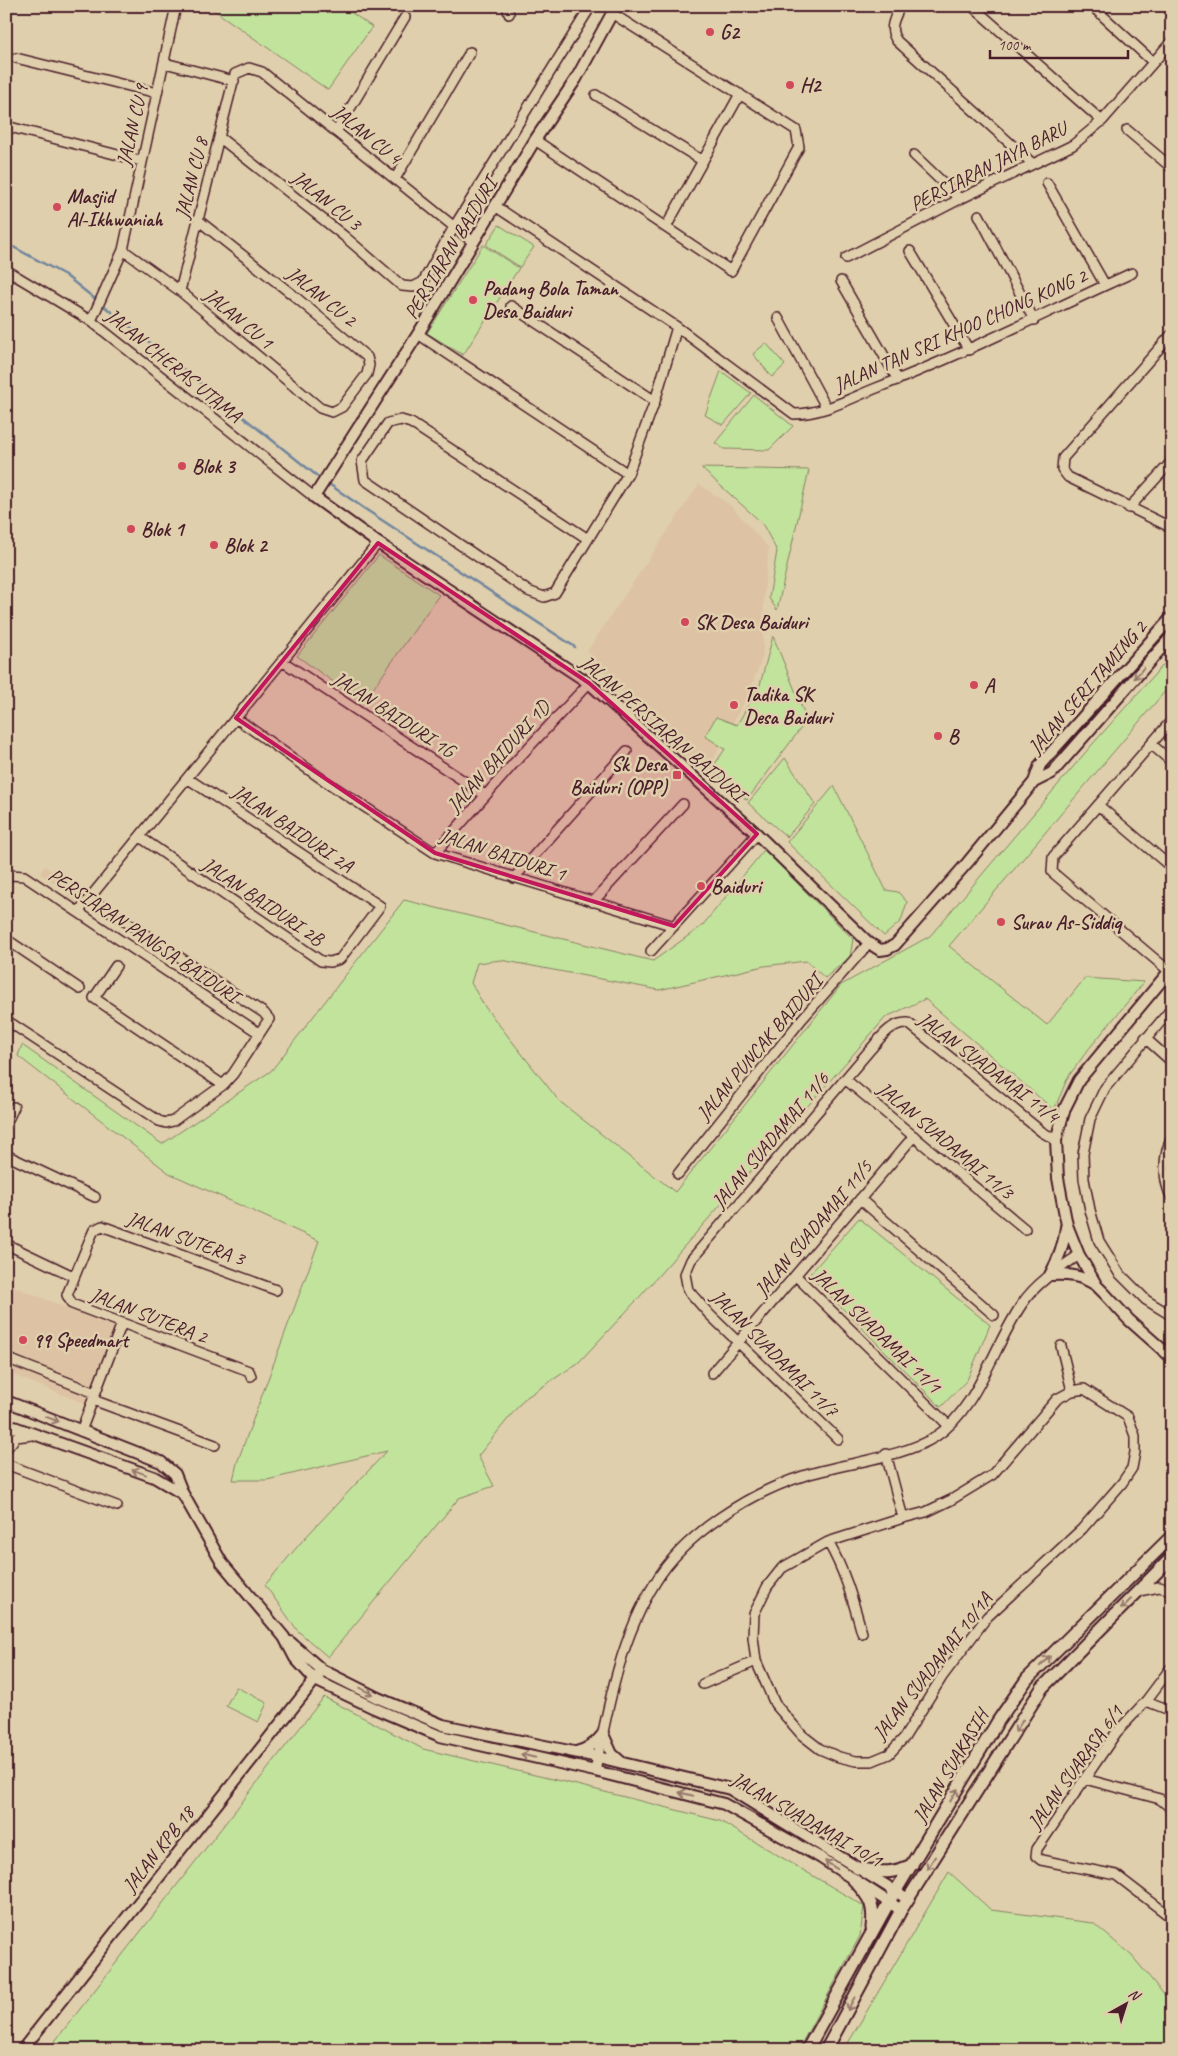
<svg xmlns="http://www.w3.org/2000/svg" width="1178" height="2056" font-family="Caveat,sans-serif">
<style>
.built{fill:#ddc3a3}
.green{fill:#c1e39c;stroke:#868164}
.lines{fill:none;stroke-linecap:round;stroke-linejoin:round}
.stream{stroke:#70869e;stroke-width:2.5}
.river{stroke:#8acaeb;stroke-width:16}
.minor-casing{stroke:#4a1f2b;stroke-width:12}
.tertiary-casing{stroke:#4a1f2b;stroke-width:14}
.secondary-casing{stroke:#4a1f2b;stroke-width:15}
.minor{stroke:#e0cfac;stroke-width:9}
.tertiary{stroke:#e0cfac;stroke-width:10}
.secondary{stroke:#e0cfac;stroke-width:11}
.oneway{stroke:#95776c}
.marked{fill:#c2185b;fill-opacity:0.2;stroke:#c2185b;stroke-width:4;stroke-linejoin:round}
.poi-dot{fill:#d1495b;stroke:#e0cfac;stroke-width:2}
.labels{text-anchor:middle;stroke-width:5;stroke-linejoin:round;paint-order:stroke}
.poi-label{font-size:20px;font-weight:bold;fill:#4a1f2b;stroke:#e0cfac;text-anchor:start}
.street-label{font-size:20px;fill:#4a1f2b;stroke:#e0cfac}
</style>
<rect width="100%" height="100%" fill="#e0cfac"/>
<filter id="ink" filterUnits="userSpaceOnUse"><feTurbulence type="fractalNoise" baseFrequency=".02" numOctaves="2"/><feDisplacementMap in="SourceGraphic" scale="10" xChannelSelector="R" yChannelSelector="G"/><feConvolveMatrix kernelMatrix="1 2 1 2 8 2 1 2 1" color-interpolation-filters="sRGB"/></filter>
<g filter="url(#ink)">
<path class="built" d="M699 484 731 506 769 548 764 593 763 656 748 695 707 771 667 743 587 651Z
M45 866 68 883 63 890 40 873Z
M72 888 85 897 80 905 67 896Z
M6 1283 116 1328 85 1404 6 1372Z"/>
<path class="green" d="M208 6H342L372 27 328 90Z
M499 225 534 247 520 267 486 245Z
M483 245 519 268 463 355 427 333Z
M766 343 785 365 772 377 753 354Z
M721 371 751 393 723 425 705 415Z
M754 395 793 426 769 450 724 449 715 443Z
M701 468 809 470 777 610 769 598 777 551 762 523Z
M379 555 439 595 363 703 297 656Z
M773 636 807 720 747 800 711 770 725 749 705 736 716 717 737 725 760 685Z
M1172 655V683L949 946 1047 1025 1085 978 1144 982 1087 1051 1068 1077 1054 1110 925 999 886 1017 636 1301 578 1363 524 1399 478 1456 494 1486 459 1498 328 1657 298 1631 265 1585 303 1540 387 1451 267 1480H233L237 1463 319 1241 169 1173 18 1056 22 1045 162 1144 271 1071 404 900 653 961 702 926 764 850 853 939 850 957 825 978 806 961 764 966 659 990 501 960 477 963 471 983 485 1007 559 1101 675 1192 841 985 930 936 1090 747Z
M785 758 815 804 787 837 748 803Z
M834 786 886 890 898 892 907 902 901 921 884 936 787 842Z
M859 1218 990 1325 967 1380 941 1407 809 1275Z
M236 1687 267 1703 258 1722 226 1706Z
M324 1697 423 1749 569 1783 720 1821 864 1906 860 1936 798 2050H48Z
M949 1872 991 1910 1093 1923 1132 1956 1166 1997 1172 2001V2050H844Z"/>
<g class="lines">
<path class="stream" d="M6 243 65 275 321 479
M326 482 365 509 575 647"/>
<path class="river" d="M6 7 8 6"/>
<g class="minor-casing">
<path id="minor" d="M507 6 509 14
M900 6C894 20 888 28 897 41L1033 164
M972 6 1102 121
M1092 6 1153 62
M16 58 157 93
M165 63 234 81
M596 95 703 161
M6 126 141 161
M1127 130 1172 168
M336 132 405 17
M219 137 344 236 402 286 413 287 423 282 454 227 591 6
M535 140 731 271 799 147 796 130 613 14
M914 155 960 199
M395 179 470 52
M1047 183 1105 285
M495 206 677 327 794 414C822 414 849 399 874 389 962 355 1046 312 1132 273
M979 215 1034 320
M666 227 740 94
M123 250 180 291 320 408 332 412 342 407 367 374 369 365 367 357 293 295 198 220
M910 251 969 350
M846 258 960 199 1073 145 1102 121 1172 41
M6 270 91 321 314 497
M841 281 898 380
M180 291 235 74 249 68 262 72 473 242
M511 306 655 401
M778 318 826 407
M91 321 123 250 176 6
M418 334 628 474
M1172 334 1063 458 1062 469 1068 477 1172 528
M1129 508 1172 461
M588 539 411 423 401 420 388 423 362 461 365 480 528 591 544 597 555 593 628 474 655 401 677 327
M282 661 485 795
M236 718 322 779 435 853 674 926
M1151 744 1172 762
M1098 805 1172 868
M140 837 321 961 330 962 340 959 380 906 187 778
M435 853 515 762 589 683
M6 877 11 875 24 876 259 1033
M514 878 627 751
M593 902 683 804
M79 911 378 543
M6 939 80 989
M651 951 757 834
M116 966 94 998 223 1085
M1169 971 1052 872 1053 857 1172 720
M1172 1008 1105 1088 1090 1119 1083 1154 1084 1179 1090 1210 1099 1241 1119 1273 1146 1300 1172 1316
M6 1020 159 1121 166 1123 173 1121 223 1085 233 1074 269 1019 264 1013 90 898
M1145 1038 1172 1062
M845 1079 1025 1229
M6 1124 14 1107
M1172 1137C1163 1155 1162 1180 1172 1198
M6 1155 95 1197
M678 1174 802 1019 869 943
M860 1199 994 1315
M6 1244 73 1276
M796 1276 948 1425
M1061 1346 1072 1391
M6 1358 95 1393
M712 1373 914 1136
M251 1376 249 1371 72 1304 67 1295 90 1239 94 1230 102 1226 276 1290
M1084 1389 1128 1417 1135 1436V1452L1132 1468 1122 1483 1082 1529 987 1617 942 1677 904 1738 889 1754 872 1761H856L839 1757 820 1749 802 1735 775 1704 756 1661 753 1637 754 1614 767 1587 782 1568 828 1542 903 1518 926 1512 951 1500 992 1475 1057 1399 1072 1391Z
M93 1400 215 1445
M81 1431 122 1323
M838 1439 709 1314 688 1290 685 1274 691 1260 869 1051C880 1039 890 1022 908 1023L1042 1132 1056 1140
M6 1449 16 1437 32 1435
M886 1454 903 1518
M6 1464 117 1506
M828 1542C845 1571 853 1601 862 1633
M1139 1591 1159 1587 1172 1590
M1170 1669 1146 1701 1116 1733 1037 1849 1036 1856 1041 1860 1116 1875 1172 1918
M703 1684 756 1661
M1146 1701 1172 1711
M595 1771C608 1707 620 1639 655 1583 684 1534 750 1493 803 1476 842 1463 902 1458 935 1437 977 1410 994 1345 1022 1304 1036 1283 1058 1269 1079 1255
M1085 1779 1160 1799 1172 1809"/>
</g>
<g class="tertiary-casing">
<path id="tertiary" d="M616 6 576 79 535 140 418 334 314 497 378 543 589 683 757 834 869 943 880 950 887 949 895 945 968 862 1034 782 1040 765 1172 617
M1034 782 1052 773 1172 636
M1172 968 1079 1080 1065 1108 1056 1140 1058 1178 1064 1210 1067 1225 1079 1255 1097 1286 1105 1294 1129 1320 1172 1358
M1050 1275C1059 1259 1064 1245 1066 1227
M1050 1275C1068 1274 1080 1275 1096 1285
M6 1401 161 1462 175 1474 183 1494 222 1563 284 1637 295 1658 315 1680 374 1708 440 1736 595 1771 724 1804 821 1858 901 1910
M6 1424 154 1477 183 1494
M290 1642 322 1670 378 1698 443 1725 598 1757 730 1789 908 1899
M603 1734 612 1754 621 1762
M576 1752C588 1749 595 1744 603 1734
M22 2050 318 1676"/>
</g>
<g class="secondary-casing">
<path id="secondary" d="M857 1868C882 1872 889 1875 912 1865
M853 1879C869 1897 875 1903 872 1928
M807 2050 889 1902 998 1721 1027 1679 1172 1536
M826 2050 901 1910 1042 1688 1172 1557"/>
</g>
<use href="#minor" class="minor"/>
<use href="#tertiary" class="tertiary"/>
<use href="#secondary" class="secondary"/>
</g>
<defs><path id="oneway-shaft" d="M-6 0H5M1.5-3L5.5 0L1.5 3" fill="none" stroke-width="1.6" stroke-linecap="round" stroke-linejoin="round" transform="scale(1.25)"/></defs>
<g class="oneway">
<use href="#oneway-shaft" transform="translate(1139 673) rotate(131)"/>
<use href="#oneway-shaft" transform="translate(52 1419) rotate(21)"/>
<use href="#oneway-shaft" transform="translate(139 1472) rotate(-160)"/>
<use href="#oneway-shaft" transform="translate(1126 1604) rotate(135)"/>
<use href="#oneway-shaft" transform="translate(1045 1661) rotate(-45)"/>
<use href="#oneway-shaft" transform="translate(366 1691) rotate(26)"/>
<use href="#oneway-shaft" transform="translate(1019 1726) rotate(122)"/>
<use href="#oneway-shaft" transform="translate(528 1756) rotate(-167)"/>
<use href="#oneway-shaft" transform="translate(686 1794) rotate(-166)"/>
<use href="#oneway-shaft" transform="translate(954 1795) rotate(-59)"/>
<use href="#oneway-shaft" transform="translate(931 1863) rotate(122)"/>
<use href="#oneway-shaft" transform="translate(831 1865) rotate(-147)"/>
<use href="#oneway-shaft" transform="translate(851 2004) rotate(118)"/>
</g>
</g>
<path class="marked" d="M378 543 589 683 757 834 674 926 435 853 236 718Z"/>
<g class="poi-dot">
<circle cx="710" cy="32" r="5"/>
<circle cx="790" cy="85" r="5"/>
<circle cx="57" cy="207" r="5"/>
<circle cx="473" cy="300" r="5"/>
<circle cx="182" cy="466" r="5"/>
<circle cx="131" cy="529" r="5"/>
<circle cx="214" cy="545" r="5"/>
<circle cx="685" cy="622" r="5"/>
<circle cx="974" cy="685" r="5"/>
<circle cx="734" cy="705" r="5"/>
<circle cx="938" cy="736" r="5"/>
<rect x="672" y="770" width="10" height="10" rx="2.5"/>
<circle cx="701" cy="886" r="5"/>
<circle cx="1001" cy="922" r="5"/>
<circle cx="23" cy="1340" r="5"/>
</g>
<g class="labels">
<g class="poi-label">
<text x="720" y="39">G2</text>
<text x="800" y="92">H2</text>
<text x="67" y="203">Masjid<tspan x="67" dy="23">Al-Ikhwaniah</tspan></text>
<text x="483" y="295">Padang Bola Taman<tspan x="483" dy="23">Desa Baiduri</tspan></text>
<text x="192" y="473">Blok 3</text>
<text x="141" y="536">Blok 1</text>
<text x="224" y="552">Blok 2</text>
<text x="695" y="629">SK Desa Baiduri</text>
<text x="984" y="692">A</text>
<text x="744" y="701">Tadika SK<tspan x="744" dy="23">Desa Baiduri</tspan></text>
<text x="948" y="743">B</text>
<text x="667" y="771" text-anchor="end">Sk Desa<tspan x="667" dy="23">Baiduri (OPP)</tspan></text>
<text x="711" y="893">Baiduri</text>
<text x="1011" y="929">Surau As-Siddiq</text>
<text x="33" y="1347">99 Speedmart</text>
</g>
<g class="street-label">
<text transform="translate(132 125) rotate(-77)" y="7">JALAN CU 9</text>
<text transform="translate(367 134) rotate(39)" y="7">JALAN CU 4</text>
<text transform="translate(988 166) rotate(-27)" y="7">PERSIARAN JAYA BARU</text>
<text transform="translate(191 178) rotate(-76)" y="7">JALAN CU 8</text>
<text transform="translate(327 200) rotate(39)" y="7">JALAN CU 3</text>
<text transform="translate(450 248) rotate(-59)" y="7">PERSIARAN BAIDURI</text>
<text transform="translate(322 296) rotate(39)" y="7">JALAN CU 2</text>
<text transform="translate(239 318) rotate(40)" y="7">JALAN CU 1</text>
<text transform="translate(960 330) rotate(-24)" y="7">JALAN TAN SRI KHOO CHONG KONG 2</text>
<text transform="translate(174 365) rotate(39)" y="7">JALAN CHERAS UTAMA</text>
<text transform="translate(1087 687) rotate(-49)" y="7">JALAN SERI TAMING 2</text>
<text transform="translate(394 714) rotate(33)" y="7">JALAN BAIDURI 1G</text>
<text transform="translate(663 728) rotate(41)" y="7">JALAN PERSIARAN BAIDURI</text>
<text transform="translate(498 756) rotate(-48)" y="7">JALAN BAIDURI 1D</text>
<text transform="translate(293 828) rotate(34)" y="7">JALAN BAIDURI 2A</text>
<text transform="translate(503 854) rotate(18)" y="7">JALAN BAIDURI 1</text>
<text transform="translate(263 901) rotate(34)" y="7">JALAN BAIDURI 2B</text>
<text transform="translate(144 935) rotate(34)" y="7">PERSIARAN PANGSA BAIDURI</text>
<text transform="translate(759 1047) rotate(-50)" y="7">JALAN PUNCAK BAIDURI</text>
<text transform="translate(989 1067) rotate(37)" y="7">JALAN SUADAMAI 11/4</text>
<text transform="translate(770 1140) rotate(-50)" y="7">JALAN SUADAMAI 11/6</text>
<text transform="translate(946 1140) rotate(40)" y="7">JALAN SUADAMAI 11/3</text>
<text transform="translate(813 1228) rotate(-50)" y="7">JALAN SUADAMAI 11/5</text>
<text transform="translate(186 1238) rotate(20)" y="7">JALAN SUTERA 3</text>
<text transform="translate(149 1315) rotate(21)" y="7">JALAN SUTERA 2</text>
<text transform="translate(877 1330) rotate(44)" y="7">JALAN SUADAMAI 11/1</text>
<text transform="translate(775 1353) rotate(45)" y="7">JALAN SUADAMAI 11/7</text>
<text transform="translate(932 1666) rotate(-52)" y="7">JALAN SUADAMAI 10/1A</text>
<text transform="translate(950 1766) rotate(-59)" y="7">JALAN SUAKASIH</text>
<text transform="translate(1075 1767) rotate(-54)" y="7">JALAN SUARASA 6/1</text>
<text transform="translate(807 1819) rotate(30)" y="7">JALAN SUADAMAI 10/1</text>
<text transform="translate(158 1849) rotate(-52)" y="7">JALAN KPB 18</text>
</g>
</g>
<rect width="1178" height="2056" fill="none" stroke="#e0cfac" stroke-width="25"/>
<rect x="12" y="12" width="1153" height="2031" fill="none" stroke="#4a1f2b" stroke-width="2" filter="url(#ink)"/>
<g transform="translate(1126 2004) rotate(39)" stroke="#e0cfac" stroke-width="4" paint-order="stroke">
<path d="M0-4L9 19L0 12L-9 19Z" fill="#4a1f2b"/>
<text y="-8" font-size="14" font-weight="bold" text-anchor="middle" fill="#4a1f2b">N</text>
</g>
<path d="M990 50v8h138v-8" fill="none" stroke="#4a1f2b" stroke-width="2.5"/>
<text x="998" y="50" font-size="15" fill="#4a1f2b" stroke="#e0cfac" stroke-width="4" paint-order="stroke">100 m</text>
</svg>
